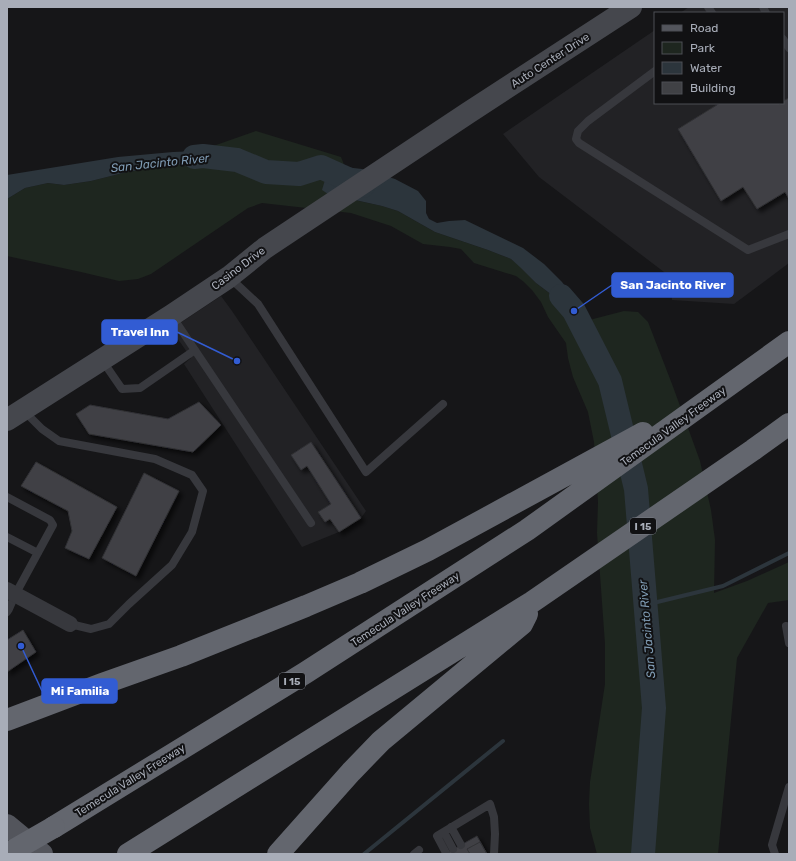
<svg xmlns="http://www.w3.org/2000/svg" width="796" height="861" font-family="Rubik,sans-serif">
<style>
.built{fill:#222225}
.green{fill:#1e261f}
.water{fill:#2c353c}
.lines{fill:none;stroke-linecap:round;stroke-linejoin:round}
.stream{stroke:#2c353c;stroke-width:4}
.river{stroke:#2c353c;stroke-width:24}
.building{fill:#404145;stroke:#303034;filter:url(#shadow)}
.lane{stroke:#37383d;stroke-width:8}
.street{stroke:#37383d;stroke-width:16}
.secondary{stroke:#45474d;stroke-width:22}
.primary{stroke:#53555c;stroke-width:22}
.highway{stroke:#63666e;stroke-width:22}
.highway-bridge{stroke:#63666e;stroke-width:22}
.labels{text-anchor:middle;stroke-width:4;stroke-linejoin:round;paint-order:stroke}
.shield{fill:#111113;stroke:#7b7e86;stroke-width:1}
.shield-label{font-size:10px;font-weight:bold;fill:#a8adb8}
.street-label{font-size:11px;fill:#a8adb8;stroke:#111113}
.water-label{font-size:12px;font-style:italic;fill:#7f9bb3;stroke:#111113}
.leader{fill:none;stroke:#325cd3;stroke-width:1.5}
.callout-dot{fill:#325cd3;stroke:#111113;stroke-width:1.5}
.callout{fill:#325cd3;stroke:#325cd3;stroke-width:1.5}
.callout-label{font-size:12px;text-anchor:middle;font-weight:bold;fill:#fff}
</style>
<defs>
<filter id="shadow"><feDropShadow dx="3.5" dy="3.5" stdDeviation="2" flood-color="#0009"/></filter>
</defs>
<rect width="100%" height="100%" fill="#161618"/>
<path class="built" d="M689 7H789V263L734 304 672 300 671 282 664 272 539 177 503 134 655 30V103H783V13H680Z
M221 296 232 311 366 511 361 518 339 532 302 547 184 364 191 358 171 329Z"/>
<path class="green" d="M256 131 341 157 345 167 332 174 350 199 382 206 398 211 435 232 488 250 511 259 521 267 536 283 556 298 569 314 574 324 624 311 638 312 648 322 672 384 700 461 711 510 715 540 714 593 747 581 789 562V600L768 603 737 658 718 854H597L590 828 589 804 590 782 605 684V644L597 533 598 502 594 442 588 412 573 377 568 358 566 343 548 317 541 302 532 290 524 282 516 276 474 263 461 249 450 247 423 244 391 226 351 213 262 203 248 208 151 274 138 279 119 281 81 272 7 256V199L25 188 48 183 64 185 91 181 127 172 174 165 202 163H217L225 165 224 153 199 151Z"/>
<path class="water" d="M199 151 224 153 227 161 225 165 217 163H202L174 165 127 172 91 181 64 185 48 183 25 188 7 199V175L118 157 173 152Z
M345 167 362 169 395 179 418 191 426 201V213L429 219 437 223 449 221 465 220 523 248 544 264 562 282 579 304 584 321 574 324 569 314 556 298 536 283 521 268 511 259 488 250 435 232 398 211 382 206 328 194 322 190 325 180 332 174Z"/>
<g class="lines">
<path class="stream" d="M645 605 723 586 789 553
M364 854 503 741"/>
<path class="river" d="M194 157 203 156 237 160 266 172 299 174 321 167 363 186
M561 296 574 311 610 381 636 489 654 708 643 854"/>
</g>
<path class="building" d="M789 98V199L785 192 757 209 743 187 721 201 678 129 720 103H778L779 104 783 103V101Z
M199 402 221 425 193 452 89 434 76 414 90 405 168 419Z
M311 442 361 518 339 532 330 519 325 522 318 512 331 504 307 466 301 470 291 455Z
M36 462 117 507 89 559 65 548 72 531 68 511 21 486Z
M144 473 179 491 136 576 102 558Z
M23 630 36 652 7 672V640Z
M477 836 487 854H445Z
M480 842 487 854H470L467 849Z"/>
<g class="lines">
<path class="lane" d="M708 7 712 13
M763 7 766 13
M783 39 789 48
M655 71 588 121 578 131 576 139 579 143 748 250 789 234
M229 277 258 304 366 472 443 404
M172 316 311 523
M102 360 122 389 140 388 195 350
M23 410 42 429 59 441 155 459 192 475 203 491 192 532 172 565 129 604 109 624 91 629 70 624
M7 497 50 520 53 525 15 595 9 609 7 612
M7 537 38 553
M786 626 789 643
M451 827 461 845
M444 832 453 849
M446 853 437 836 490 804 494 817 495 834 494 854
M414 854 419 850
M775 854 772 845 789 787"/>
<path class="street" d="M7 590 70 624"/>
<path class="secondary" d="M7 420 172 315 229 277 265 248 468 113 631 7"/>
<path class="primary" d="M7 825 42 854"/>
<path class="highway" d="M7 720 102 684 181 656 306 606 360 583 428 550 643 433
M54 827 305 673 527 530 789 342
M128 854 532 602 753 450 789 424
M278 854 351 772 381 741 522 624 527 614"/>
<path class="highway-bridge" d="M7 854 54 827"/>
</g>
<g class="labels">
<g class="shield">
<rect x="630" y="518" width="26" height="16" rx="3"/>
<rect x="279" y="673" width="26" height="16" rx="3"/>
</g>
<g class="shield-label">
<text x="643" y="530">I 15</text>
<text x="292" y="685">I 15</text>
</g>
<g class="street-label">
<text transform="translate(550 60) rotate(-33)" y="4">Auto Center Drive</text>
<text transform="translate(238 268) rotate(-37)" y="4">Casino Drive</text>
<text transform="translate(673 426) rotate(-36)" y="4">Temecula Valley Freeway</text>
<text transform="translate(405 609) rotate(-33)" y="4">Temecula Valley Freeway</text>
<text transform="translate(130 780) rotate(-32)" y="4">Temecula Valley Freeway</text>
</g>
<g class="water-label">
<text transform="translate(160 163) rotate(-6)" y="4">San Jacinto River</text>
<text transform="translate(647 629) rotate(-95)" y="4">San Jacinto River</text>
</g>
</g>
<path class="leader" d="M574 311L612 285M237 361L177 332M21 646L42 691"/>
<g class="callout-dot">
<circle cx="574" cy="311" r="4"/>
<circle cx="237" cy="361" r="4"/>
<circle cx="21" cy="646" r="4"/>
</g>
<g class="callout">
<rect x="612" y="273" width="121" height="24" rx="4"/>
<rect x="102" y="320" width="75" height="24" rx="4"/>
<rect x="42" y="679" width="75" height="24" rx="4"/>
</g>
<g class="callout-label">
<text x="673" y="289">San Jacinto River</text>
<text x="140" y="336">Travel Inn</text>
<text x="80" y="695">Mi Familia</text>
</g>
<rect width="796" height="861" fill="none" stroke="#a8adb8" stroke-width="16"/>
<rect x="654" y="12" width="130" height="92" fill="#111113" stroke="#4d4f55"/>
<rect x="662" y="25" width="20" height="6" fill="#53555c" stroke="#4d4f55"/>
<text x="690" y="32" font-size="12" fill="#a8adb8">Road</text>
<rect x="662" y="42" width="20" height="12" fill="#1e261f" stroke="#4d4f55"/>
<text x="690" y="52" font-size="12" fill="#a8adb8">Park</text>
<rect x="662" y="62" width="20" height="12" fill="#2c353c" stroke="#4d4f55"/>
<text x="690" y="72" font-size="12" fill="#a8adb8">Water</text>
<rect x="662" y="82" width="20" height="12" fill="#404145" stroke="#4d4f55"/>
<text x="690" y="92" font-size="12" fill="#a8adb8">Building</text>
</svg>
